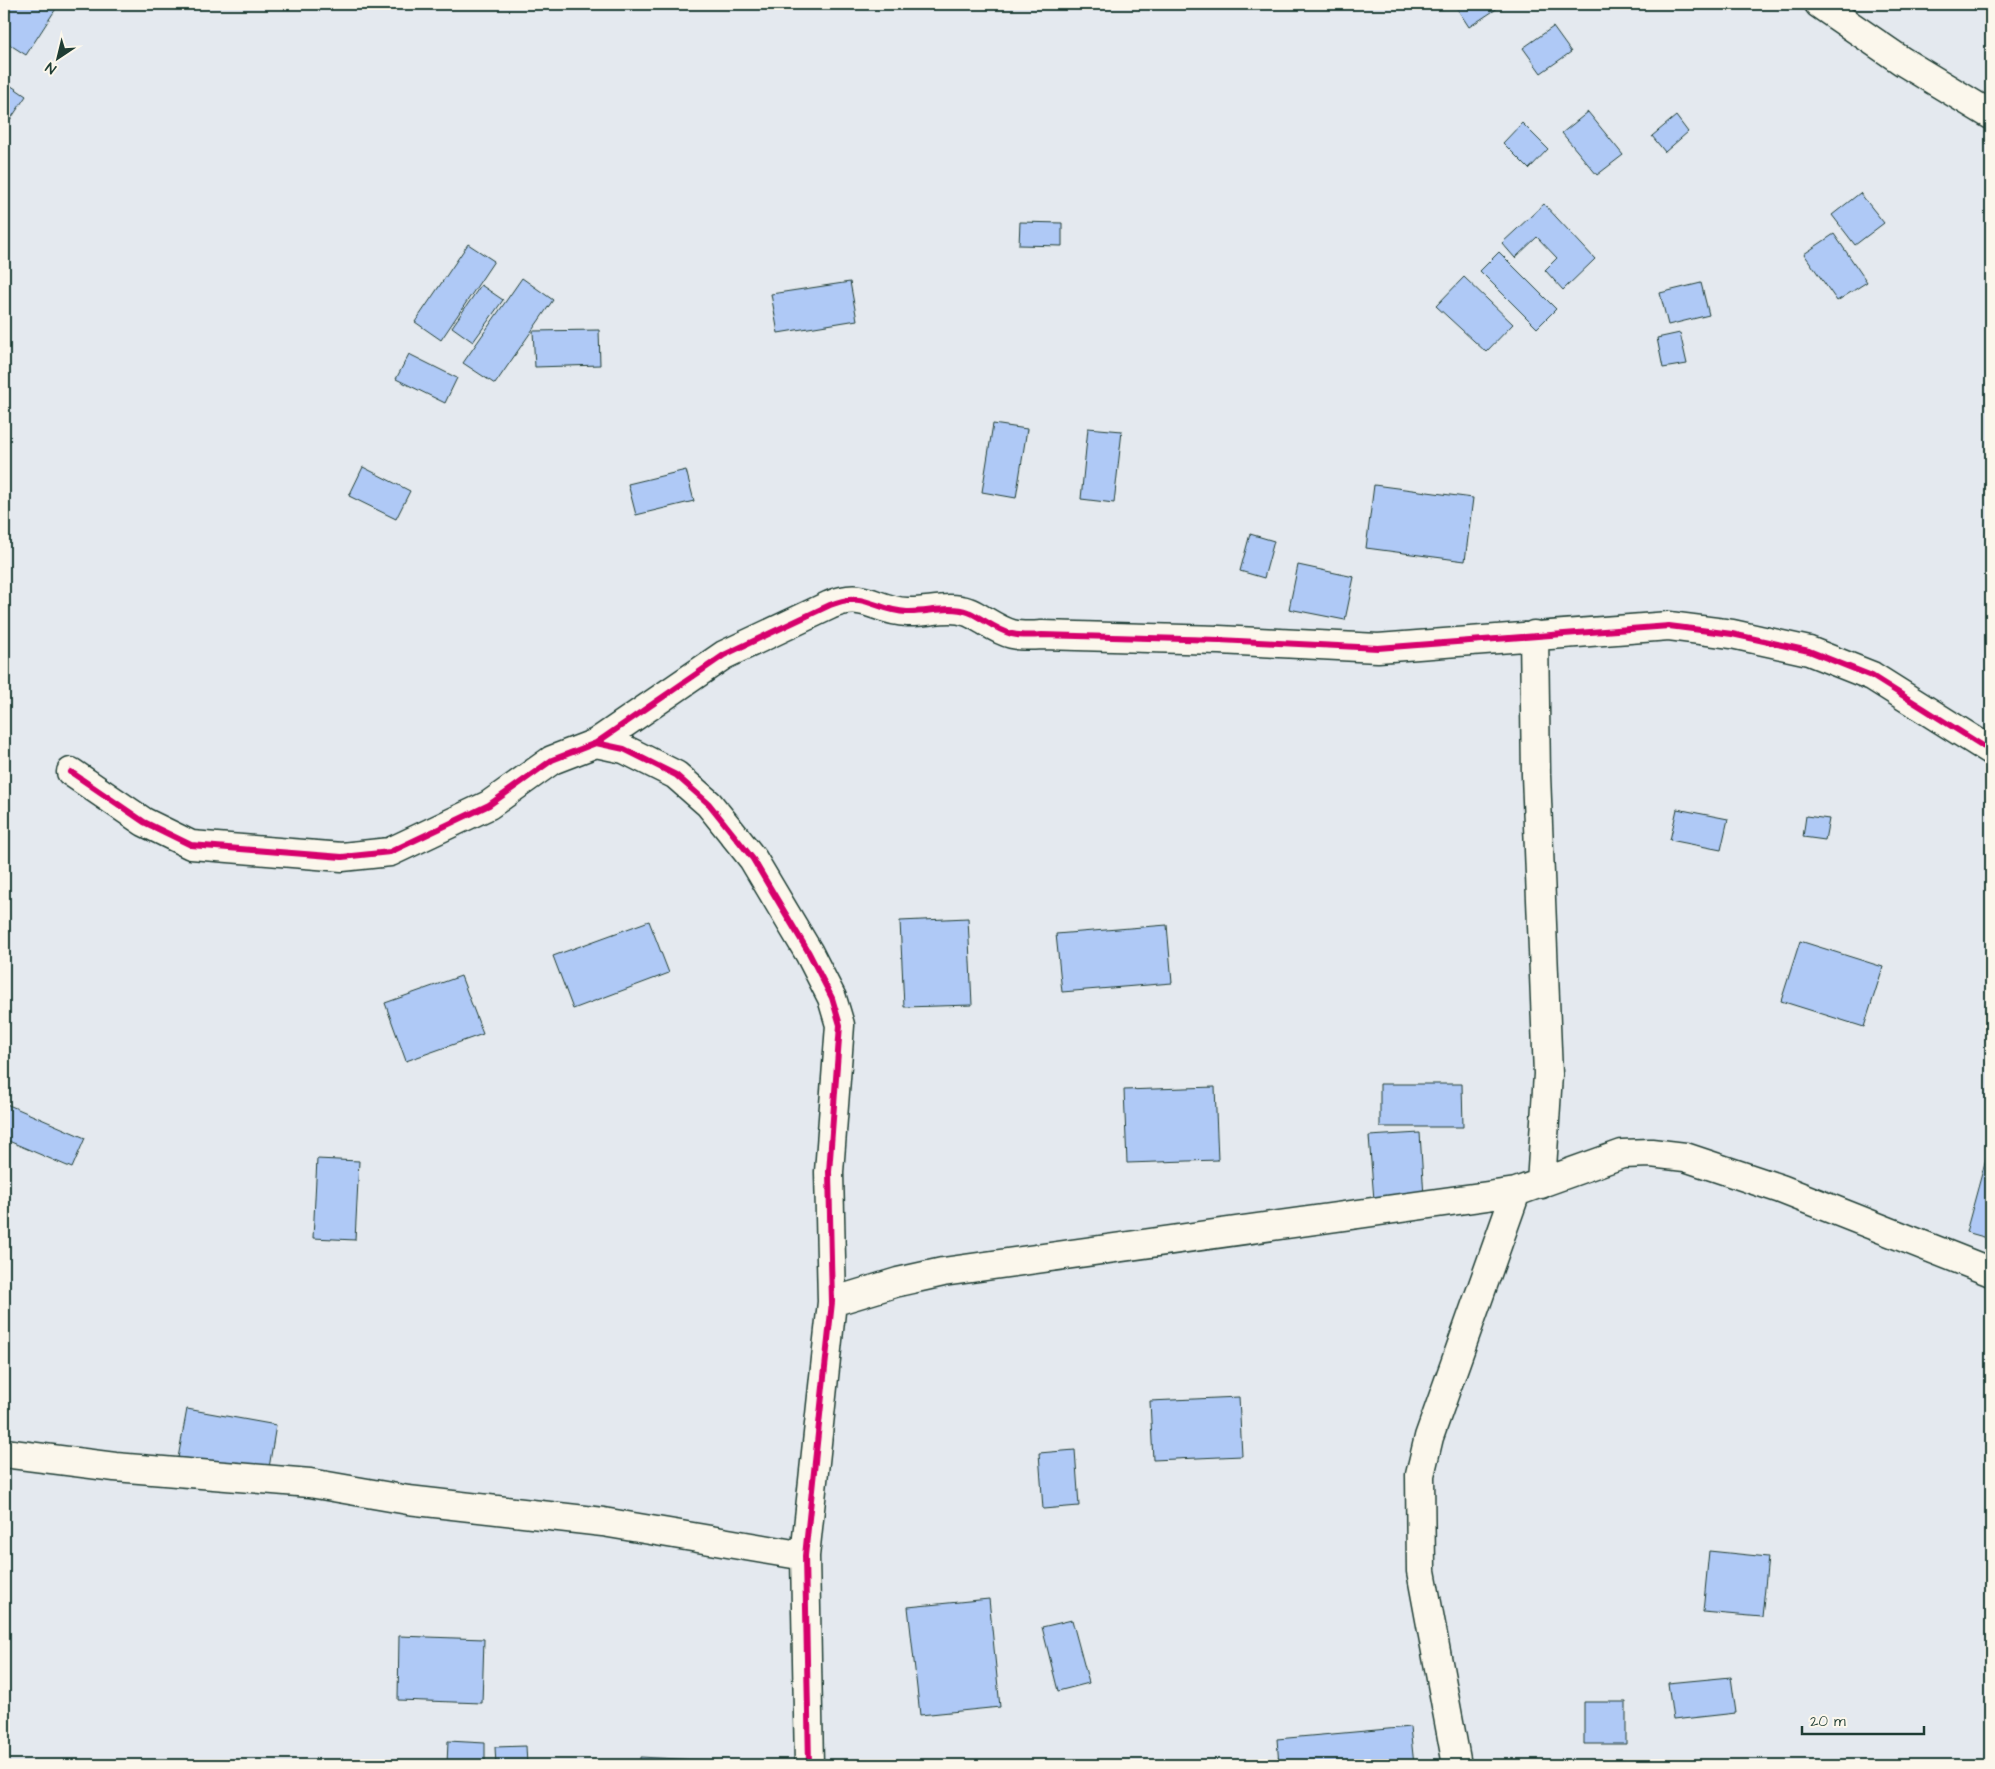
<svg xmlns="http://www.w3.org/2000/svg" width="1995" height="1769" font-family="'Architects Daughter',sans-serif">
<style>
.building{fill:#afc9f6;stroke:#1f3d34}
.lines{fill:none;stroke-linecap:round;stroke-linejoin:round}
.street-casing{stroke:#1f3d34;stroke-width:31}
.street{stroke:#fbf7ec;stroke-width:28}
.cycleway-casing{stroke:#fbf7ec;stroke-width:9}
.cycleway{stroke:#d6006c;stroke-width:6}
</style>
<rect width="100%" height="100%" fill="#e4e9ef"/>
<filter id="ink" filterUnits="userSpaceOnUse"><feTurbulence type="fractalNoise" baseFrequency=".02" numOctaves="2"/><feDisplacementMap in="SourceGraphic" scale="10" xChannelSelector="R" yChannelSelector="G"/><feConvolveMatrix kernelMatrix="1 2 1 2 8 2 1 2 1" color-interpolation-filters="sRGB"/></filter>
<g filter="url(#ink)">
<path class="building" d="M4 4H59L26 55 4 41Z
M1454 4H1504L1469 27Z
M1553 27 1571 52 1541 73 1523 48Z
M4 81 26 96 4 129Z
M1588 112 1623 155 1597 175 1562 133Z
M1676 116 1688 132 1665 152 1652 136Z
M1522 123 1548 149 1529 169 1503 143Z
M1860 193 1884 223 1855 245 1832 215Z
M1544 204 1595 259 1563 290 1545 270 1557 258 1537 237 1515 258 1502 243Z
M1020 222 1062 223V246L1019 245Z
M1834 234 1867 282 1837 301 1804 254Z
M468 244 494 261 441 340 415 322Z
M1499 252 1556 309 1537 328 1480 271Z
M1464 277 1513 324 1486 352 1436 306Z
M522 278 553 300 495 384 463 363Z
M850 282 857 320 778 333 771 294Z
M1701 283 1709 315 1668 325 1660 293Z
M481 285 503 300 473 342 452 327Z
M599 330 600 365 535 367 533 331Z
M1680 333 1687 364 1663 368 1657 338Z
M409 354 457 378 445 403 396 379Z
M993 424 1027 429 1016 498 982 492Z
M1088 428 1122 431 1114 503 1081 499Z
M363 467 410 491 396 519 349 496Z
M686 470 694 501 636 515 628 484Z
M1374 485 1473 498 1465 561 1366 548Z
M1250 534 1274 541 1264 578 1240 571Z
M1298 565 1354 577 1345 620 1289 609Z
M1677 809 1728 819 1721 850 1670 840Z
M1806 816 1829 819 1825 840 1803 837Z
M968 918 972 1005 904 1007 900 921Z
M649 921 669 973 573 1009 553 956Z
M1167 925 1172 983 1062 992 1056 934Z
M1800 941 1883 967 1864 1027 1781 1001Z
M461 976 483 1034 406 1061 385 1003Z
M1380 1084H1462L1463 1127H1380Z
M1215 1087 1218 1160 1127 1163 1124 1090Z
M4 1103 85 1138 72 1168 4 1139Z
M1420 1133 1424 1197 1374 1200 1369 1136Z
M1987 1155 1991 1156V1239L1966 1232Z
M317 1159 359 1161 355 1240 313 1238Z
M1239 1397 1242 1456 1153 1460 1150 1401Z
M187 1409 276 1425 268 1474 178 1458Z
M1075 1450 1079 1506 1043 1509 1039 1453Z
M1709 1551 1768 1557 1762 1617 1703 1612Z
M989 1599 1000 1707 920 1715 908 1607Z
M1072 1620 1089 1683 1058 1691 1042 1627Z
M399 1636 484 1639 482 1703 398 1700Z
M1731 1677 1736 1713 1673 1720 1668 1683Z
M1584 1702H1626V1744H1584Z
M1410 1727 1414 1765H1279L1277 1739Z
M448 1741 485 1743V1765H447Z
M526 1746 527 1765H496L495 1747Z
M640 1757 717 1761V1765H640Z"/>
<g class="lines">
<g class="street-casing">
<path id="street" d="M1819 4 1902 61 1991 115
M1534 635 1536 775 1548 1074 1541 1184
M596 743 724 655 830 605C865 590 875 611 907 612 927 613 949 605 968 612 974 614 979 618 985 621 1008 635 1015 637 1042 635L1219 640 1378 648 1669 626 1732 634 1809 651 1872 676 1991 751
M71 772 144 822 191 845 342 857 390 852 489 805 552 760 596 743 624 749 676 775 709 804 753 859 809 953 832 998 840 1025 829 1172 832 1302 805 1556 809 1765
M832 1302 898 1282 943 1272 1516 1192 1622 1154 1651 1153 1685 1157 1781 1189 1991 1272
M4 1453 115 1467 310 1483 408 1500 603 1522 805 1556
M1457 1765 1421 1571 1420 1475 1429 1437 1516 1192"/>
</g>
<use href="#street" class="street"/>
<g class="cycleway-casing">
<path id="cycleway" d="M596 743 724 655 830 605C865 590 875 611 907 612 927 613 949 605 968 612 974 614 979 618 985 621 1008 635 1015 637 1042 635L1219 640 1378 648 1669 626 1732 634 1809 651 1872 676 1991 751
M71 772 144 822 191 845 342 857 390 852 489 805 552 760 596 743 624 749 676 775 709 804 753 859 809 953 832 998 840 1025 829 1172 832 1302 805 1556 809 1765"/>
</g>
<use href="#cycleway" class="cycleway"/>
</g>
</g>
<rect width="1995" height="1769" fill="none" stroke="#fbf7ec" stroke-width="20"/>
<rect x="10" y="10" width="1975" height="1749" fill="none" stroke="#1f3d34" stroke-width="2" filter="url(#ink)"/>
<g transform="translate(58 58) rotate(215)" stroke="#fbf7ec" stroke-width="4" paint-order="stroke">
<path d="M0-4L9 19L0 12L-9 19Z" fill="#1f3d34"/>
<text y="-8" font-size="14" font-weight="bold" text-anchor="middle" fill="#1f3d34">N</text>
</g>
<path d="M1802 1726v8h122v-8" fill="none" stroke="#1f3d34" stroke-width="2.5"/>
<text x="1810" y="1726" font-size="15" fill="#1f3d34" stroke="#fbf7ec" stroke-width="4" paint-order="stroke">20 m</text>
</svg>
